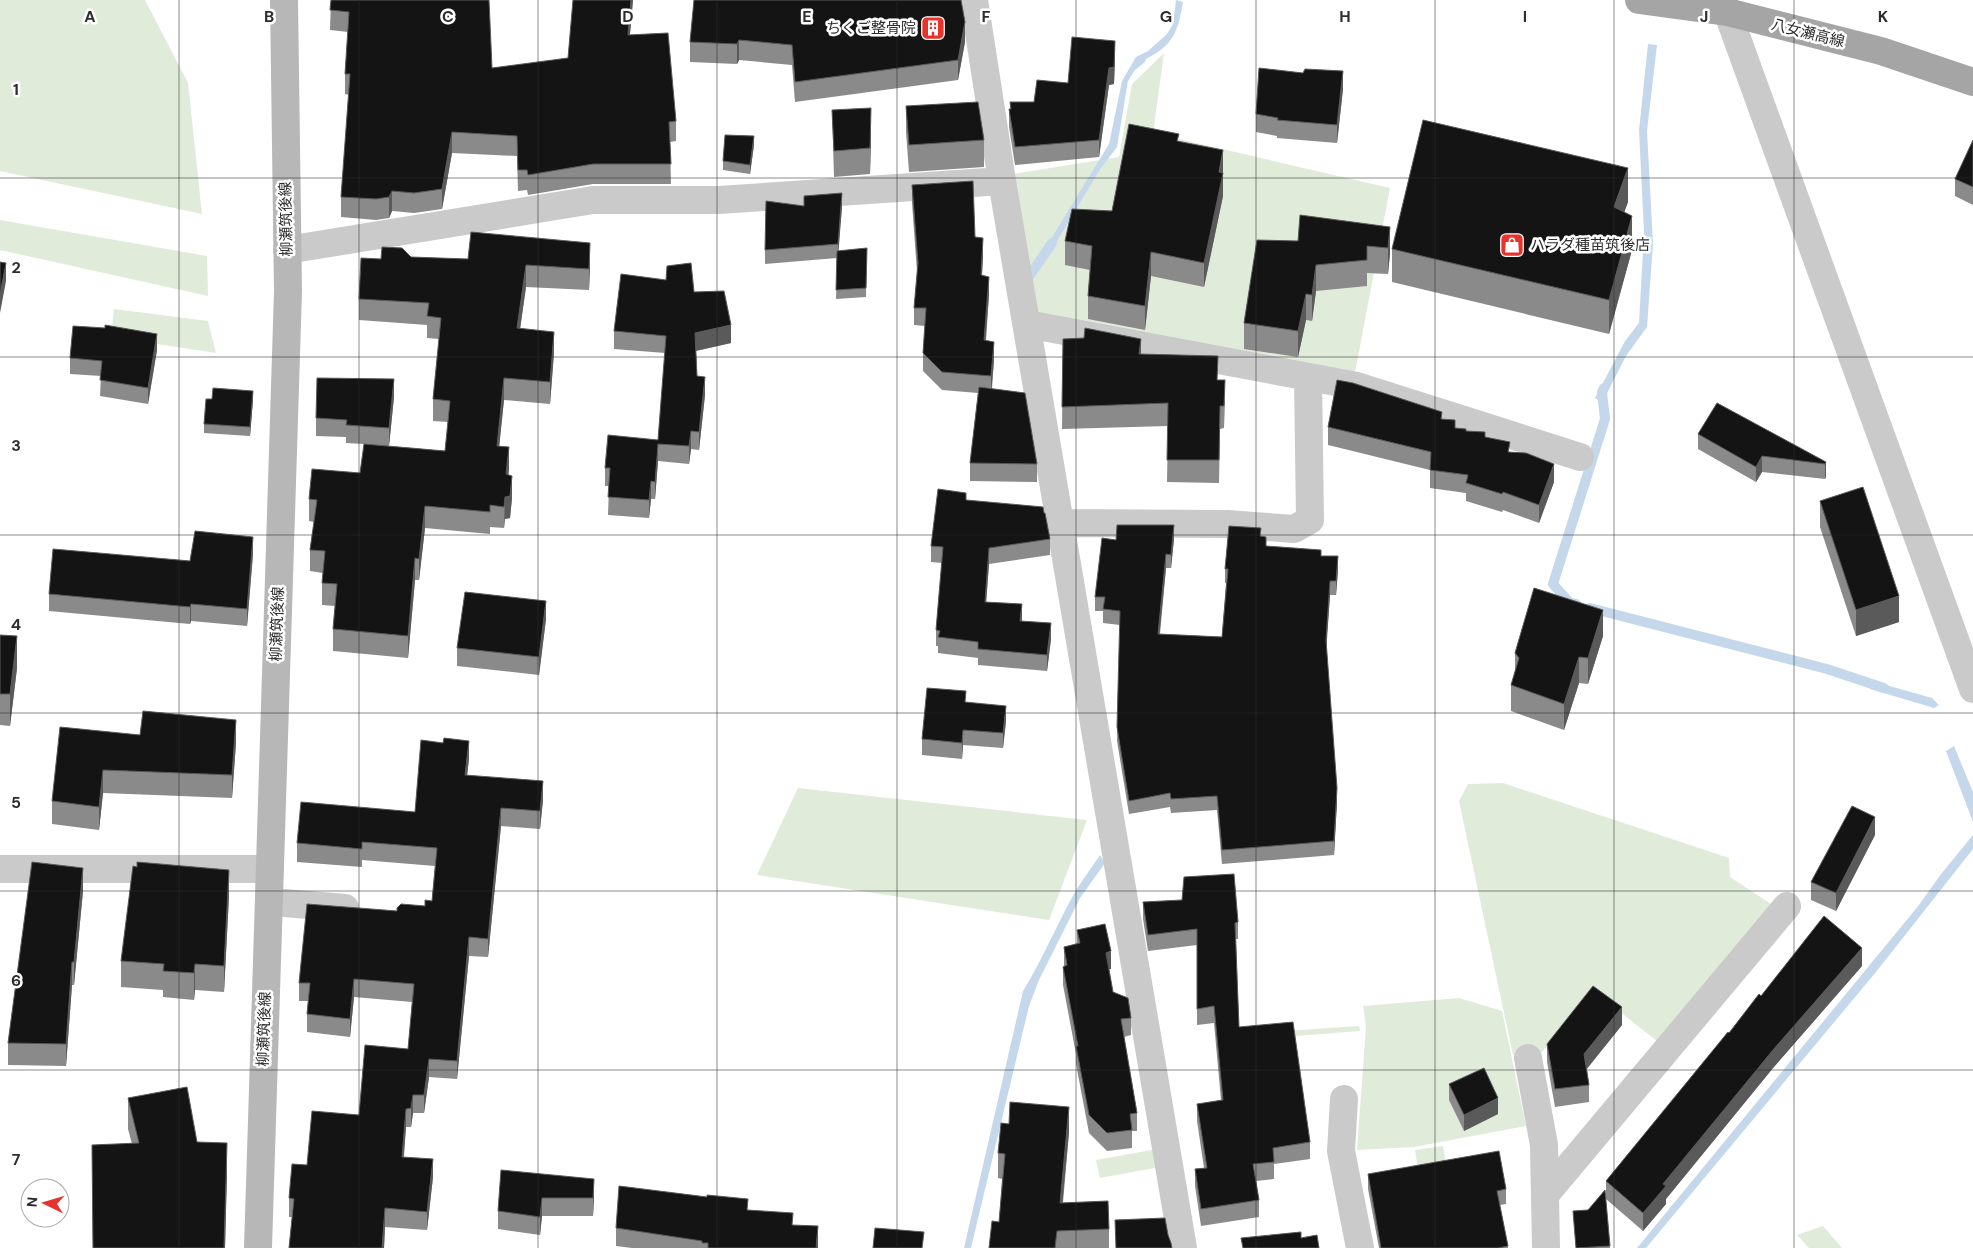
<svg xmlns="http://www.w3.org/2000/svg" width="1973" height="1248" font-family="'DM Sans','Noto Sans JP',sans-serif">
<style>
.green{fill:#e1ebda}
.water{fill:#c5d8eb}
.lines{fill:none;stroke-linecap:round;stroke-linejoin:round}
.stream{stroke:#c5d8eb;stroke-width:10}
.minor{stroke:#cacaca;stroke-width:28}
.tertiary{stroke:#cacaca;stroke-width:28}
.secondary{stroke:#b7b7b7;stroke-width:28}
.primary{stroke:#a5a5a5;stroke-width:28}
.wall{fill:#8a8a8a}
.shaded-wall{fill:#5a5a5a}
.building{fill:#141414;stroke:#5a5a5a}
.grid{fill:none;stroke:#2d2d2d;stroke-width:1;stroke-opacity:0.55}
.labels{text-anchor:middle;stroke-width:5;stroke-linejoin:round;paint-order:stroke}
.poi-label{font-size:15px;fill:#2d2d2d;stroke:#fff;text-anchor:end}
.street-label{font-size:15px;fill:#2d2d2d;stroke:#fff}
.grid-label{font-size:16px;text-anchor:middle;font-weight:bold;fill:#2d2d2d;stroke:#fff;stroke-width:5;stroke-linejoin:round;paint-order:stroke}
</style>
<rect width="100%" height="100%" fill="#fff"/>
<path class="green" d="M0 0H145L188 83 202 214 0 171Z
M1164 53 1153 133 1390 188 1354 378 1038 318 1013 174 1119 157 1132 84Z
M0 220 207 256 208 296 0 250Z
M114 309 208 321 216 353 111 337Z
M1503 783 1729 858 1730 877 1771 904 1658 1042 1594 991 1542 1052 1513 1055 1459 801 1468 784Z
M798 788 1087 820 1049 920 757 875Z
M1459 998 1502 1011 1526 1126 1414 1147 1357 1150 1366 1026 1363 1006Z
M1359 1026 1360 1031 1257 1039 1256 1033Z
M1443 1146 1454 1210 1425 1216 1415 1150Z
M1157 1149 1160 1167 1100 1178 1096 1160Z
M1823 1226 1842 1248H1809L1797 1235Z"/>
<path class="water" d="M1176 0 1183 2C1178 31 1174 45 1146 59L1145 62 1135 70 1128 81 1117 147 1099 171 1047 258 1043 252 1109 144 1122 81 1136 57 1148 51 1167 34 1173 24Z
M1648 44 1657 45 1647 131 1653 244 1647 327 1626 356 1602 403 1595 398 1625 341 1639 323 1644 232 1639 130Z
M1872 681 1932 698 1939 705 1934 708 1870 689Z
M1954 746 1973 792V822L1946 751Z
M1973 835V849L1876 972 1646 1248H1637L1919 905 1941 874Z
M1100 855 1105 863 1080 898 1039 980 1029 1006 971 1248H964L1023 991C1044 957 1058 921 1078 887 1085 876 1093 866 1100 855Z"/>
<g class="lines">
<path class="stream" d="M1026 281 1052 243
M1576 604 1570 603 1553 584 1605 419 1602 392 1604 388
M1590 608 1827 669 1884 688"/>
<path class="minor" d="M974 0 1002 181 1183 1248
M287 250 593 200H719L1002 181
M1027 324 1357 386 1580 457
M1060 523 1227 524 1294 529 1310 520 1308 377
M0 869H270
M284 903 345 908
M1528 1058 1544 1145 1546 1248
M1344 1099 1341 1151 1360 1248
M1545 1195 1787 906"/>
<path class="tertiary" d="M1723 0 1973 689"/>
<path class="secondary" d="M258 1248 288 291 284 0"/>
<path class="primary" d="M1639 0 1727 12 1881 51 1973 82"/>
</g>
<path class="wall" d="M331 0 492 68 568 58 573 0H633L630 35 676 121V141L670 142 671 184H593L528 195 527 190 518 191 517 156 452 153 442 209 414 213 392 211 389 218 376 220 341 217V197L349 95 345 94V74L348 32 330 30Z
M694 0 965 42 958 80 795 102 792 65 739 60 737 64 690 62V42Z
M1115 58 1114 84 1109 85 1099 157 1015 165 1009 127V109H1010V102H1034L1068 83Z
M1343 89 1337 143 1277 138V136L1256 132V114Z
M906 106 984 140V167L909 172 906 132Z
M832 110 871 134 870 174 834 177Z
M1973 140V205L1955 196V179Z
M1179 141 1223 174V196L1204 287 1151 276 1145 330 1088 319V296L1090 270 1065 265V241L1112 211Z
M754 145 750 174 723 170V161Z
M912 185 975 237 983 256 982 275 989 295 986 341 994 360 992 389 1037 464V482L970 481V463L978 393 942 390 923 371V353L925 326 914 325V308L917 272 912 203Z
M1628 202 1624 212 1632 250 1609 334 1392 282V249Z
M842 207 838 251 867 248 866 297 836 299 837 258 765 264V250Z
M1390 227V253L1388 274 1367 273V286L1316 291 1312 321 1306 320 1298 357 1244 349V323L1298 241Z
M411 257 590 265 589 290 526 287 520 329 554 353 550 404 504 400 499 446 509 469 508 475 512 498 510 518 505 519 504 528 490 527V534L425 528 419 580H415L408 658 333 651V629L335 606 322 605V583L323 573 310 571V550L314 522 309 521V499L360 473 364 444 346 443V437L316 436V418L394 397 389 446 445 451 448 422 433 421V399L439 339 427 338V325L359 320V299L381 259Z
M694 292 731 343 696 351 697 376 705 395 699 450 691 449 689 464 658 461 655 499H651L649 518 608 515 609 486H605V468L658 440 665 353 614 349V331Z
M1063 339 1141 354 1218 380 1225 402 1224 428 1220 429 1219 483 1167 482 1168 426 1062 429Z
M157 350 148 404 100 396 101 376 70 374V358Z
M253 400 250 436 204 433V424Z
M1442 419 1455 428 1485 437 1510 452 1554 482 1539 523 1503 510 1502 512 1466 501V493L1430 488V470L1328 445V427Z
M1698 434 1826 462 1825 479 1762 472 1756 482 1698 449Z
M966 500 1044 513 1050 539V555L989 564 986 602 1022 621 1051 639 1047 671 978 665V658L938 653V646H936V630L942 563 931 562V546Z
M1820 501 1899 622 1856 636 1820 527Z
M1261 536 1266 546 1321 556 1338 570 1336 595H1330L1326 647 1337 802 1334 855 1222 864 1217 810 1171 813 1170 807 1129 814 1117 741 1120 625 1103 623V611H1095V597L1116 540 1174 539 1171 568H1166L1160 634 1222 637 1226 583H1225V569Z
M253 554 247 626 191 621 190 624 49 611V594L190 561Z
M546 619 539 675 457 666V648Z
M0 635 17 668 10 726 0 725Z
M1603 636 1588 684 1579 683 1564 730 1511 711V685L1515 672V653Z
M966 702 1006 721 1003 748 963 745 962 759 922 755V739Z
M140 735 236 743 232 798 103 793 99 830 52 824V801Z
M469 759 467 775 543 800 540 829 501 826 488 957 469 956 457 1079 429 1077 424 1113H413L411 1127H406L404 1157 433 1177 427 1230 385 1227 384 1248H289L292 1217H289V1198L307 1165 359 1115 408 1049 412 1002 354 997 350 1037 307 1032V1014L308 1001H299V983L397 911 425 906 432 901 435 866 362 860V867L297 862V843L415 812Z
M1875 835 1836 911 1811 900V882Z
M83 891 74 985H72L66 1066 8 1065V1043Z
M229 896 224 992 195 990 194 1000 163 997V990L121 987V961Z
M1143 902 1238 922V939H1236L1239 1027 1310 1142V1159L1274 1164V1179L1256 1181 1259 1200V1217L1201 1226 1195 1186V1169L1204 1168 1197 1121V1104L1221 1100 1214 1023 1197 1025V945L1148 951 1143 919Z
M1077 930 1111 969H1109L1113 992 1131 1018V1035L1124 1037 1137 1113V1131H1132V1148L1107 1151 1089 1133 1076 1064V1054L1063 985V967L1064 966V947L1077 944Z
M1862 966 1773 1068 1666 1199V1204L1643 1231 1606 1199 1610 1248H1576L1573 1211 1588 1210 1606 1197V1181L1729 1033 1761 996Z
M1622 1025 1587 1069 1589 1085V1102L1555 1107 1547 1062V1044Z
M1449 1084 1498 1114 1464 1131 1449 1100Z
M128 1098 197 1142 227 1173 225 1248H93L92 1145 132 1144 128 1129Z
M1069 1132 1063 1203 1109 1229V1248H989L999 1222 1002 1179 998 1178V1153Z
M501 1170 594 1197 593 1216H542L540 1235 498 1229V1211Z
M1368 1174 1506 1189V1204L1500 1205 1508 1248H1379L1368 1189Z
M748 1210 793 1225 818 1244V1248H632L616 1246V1228Z"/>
<path class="shaded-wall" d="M631 0H633L628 55V35Z
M965 22V42L958 80V60Z
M739 40V60L737 64V44Z
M1115 41V58L1114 84 1109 85 1099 157V140L1109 68Z
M1343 71V89L1337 143V125Z
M871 108V134L870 174V148Z
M452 132V153L442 209V189Z
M754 136V145L750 174V165Z
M1223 150V196L1204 287V263Z
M1628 168V202L1614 241V207Z
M392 191V211L389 218V197Z
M842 193V207L838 258V244Z
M1632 216V250L1609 334V300Z
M1390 227V253L1388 274V248Z
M983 238V256L981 292V275Z
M590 243V265L589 290V269Z
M1151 252V276L1145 330V306Z
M6 263V281L0 313V295Z
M526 265V287L517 350V328Z
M1316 265V291L1312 321V295Z
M989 277V295L984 358V340Z
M1306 294V320L1298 357V331Z
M731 325V343L695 351V333Z
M554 332V353L550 404V382Z
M157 334V350L148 404V388Z
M1141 339V361L1139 354Z
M994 342V360L991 394V376Z
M705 377V395L699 450V432Z
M504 378V400L497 468V446Z
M394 379V397L389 446V428Z
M253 391V400L250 436V427Z
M691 431V449L689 464V446Z
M658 444V461L655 499V482Z
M509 447V469L506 496V474Z
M1762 456V472L1756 482V467Z
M1826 462V477L1825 479V464Z
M1554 464V482L1539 523V505Z
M512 476V498L510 518 505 519 504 528 505 497Z
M651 481V499L649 518V500Z
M425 506V528L419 580V559Z
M1174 525V539L1171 568V555Z
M253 537V554L247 626V609Z
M989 548V564L985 618V602Z
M1166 554V568L1158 648V634Z
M1338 556V570L1336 595V581Z
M415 558V580L408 658V636Z
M1330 581V595L1326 654V640Z
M1899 596V622L1856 636V610Z
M546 601V619L539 675V657Z
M191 604V621L190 624V607Z
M1022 604V620L1020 637V621Z
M1603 610V636L1588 684V658Z
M1051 623V639L1047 671V655Z
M17 636V668L10 726V694Z
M1579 657V683L1564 730V704Z
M1006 706V721L1003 748V733Z
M236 720V743L232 798V775Z
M963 730V745L962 759V743Z
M469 741V759L465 793V775Z
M103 770V793L99 830V807Z
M543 781V800L540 829V811Z
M1337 788V802L1334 855V841Z
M501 808V826L488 957V939Z
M1875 817V835L1836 911V893Z
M83 868V891L74 985V962Z
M229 870V896L224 992V966Z
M469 937V956L457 1079V1061Z
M1862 948V966L1773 1068 1666 1199V1204L1643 1231V1213L1663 1184 1773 1050Z
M1111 951V969L1106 970V953Z
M72 962V985L66 1066V1044Z
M195 964V990L194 1000V973Z
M354 979V997L350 1037V1019Z
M1622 1007V1025L1584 1072V1054Z
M429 1059V1077L424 1113V1095Z
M413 1095V1113L411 1127V1108Z
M1498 1098V1114L1464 1131V1115Z
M1069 1107V1132L1060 1228V1203Z
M406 1109V1127L402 1175V1157Z
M227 1143V1173L225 1248H224Z
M433 1159V1177L427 1230V1212Z
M594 1179V1197L593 1216V1198Z
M542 1198V1216L540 1235V1217Z
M385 1208V1227L384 1248H382Z
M818 1226V1248H816Z"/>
<path class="building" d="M331 0H489L492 68 568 58 573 0H631L628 35 668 33 676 121 669 122 671 164H593L528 175 527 170H518L517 136 452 132 442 189 414 193 392 191 389 197 376 199 341 197 350 74H345L349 12 330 10Z
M694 0H961L965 22 958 60 795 82 792 45 739 40 737 44 690 42Z
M1072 37 1115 41 1114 67 1109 68 1099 140 1015 147 1009 109H1011L1010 102H1034L1037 80 1068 83Z
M1259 68 1303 73 1305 69 1343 71 1337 125 1277 120 1278 118 1256 114Z
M978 102 984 140 909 145 906 106Z
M871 108 870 148 834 151 832 110Z
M1423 120 1628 168 1614 207 1632 216 1609 300 1392 249Z
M1129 124 1179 134 1177 141 1223 150 1219 172 1223 173 1204 263 1151 252 1145 306 1088 296 1092 246 1065 241 1072 209 1112 211Z
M725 135 754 136 750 165 723 161Z
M1973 140V187L1955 179Z
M973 181 975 237 983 238 981 275 989 277 984 340 994 342 991 376 942 372 923 353 926 308H914L918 263 912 185Z
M842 193 838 244 765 250 766 201 804 206V196Z
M1300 215 1390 227 1388 248 1367 246V260L1316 265 1312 295 1306 294 1298 331 1244 323 1257 240 1298 241Z
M471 232 590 243 589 269 526 265 517 328 554 332 550 382 504 378 497 446 509 447 506 474 512 476 510 496 505 497 504 507 490 505V512L425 506 419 559 415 558 408 636 333 629 337 584 322 583 325 551 310 550 317 500 309 499 312 469 360 473 364 444 445 451 450 401 433 399 441 318 427 316 429 303 359 299 361 258 381 259 382 247 402 248 411 257 468 259Z
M867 248 866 288 836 290 837 251Z
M0 262 6 263 0 295Z
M691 263 694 292 724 291 731 325 695 333 697 376 705 377 699 432 691 431 689 446 658 444 655 482 651 481 649 500 608 497 610 468H605L608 435 658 440 666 336 614 331 621 274 666 280 667 266Z
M105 325 157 334 148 388 100 380 102 361 70 358 73 326 105 328Z
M1085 328 1141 339 1139 354 1218 356 1217 380H1225L1224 406H1220L1219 460H1167L1168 403 1062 407 1063 339 1084 338Z
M317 378 394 379 389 428 346 425 347 420 316 418Z
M1337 380 1353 383 1442 412 1441 419 1455 420V428L1466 429V431L1485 432V437L1510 442 1508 452 1526 453 1554 464 1539 505 1503 492 1502 494 1466 483 1468 475 1430 470 1431 452 1328 427Z
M979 387 1025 393 1037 464 970 463Z
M213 388 253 391 250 427 204 424 206 399H212Z
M1717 403 1826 462 1825 464 1762 456 1756 467 1698 434Z
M1863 487 1899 596 1856 610 1820 501Z
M938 489 966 493V500L1043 507 1044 513H1045L1050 539 989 548 985 602 1022 604 1020 621 1051 623 1047 655 978 649V642L938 637 940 631 936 630 943 547 931 546Z
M1117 525H1174L1171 555 1166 554 1158 634 1222 637 1228 569H1225L1229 526 1261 528 1260 536 1266 537V546L1321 550V556H1338L1336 581H1330L1326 640 1337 788 1334 841 1222 850 1217 796 1171 799 1170 793 1129 801 1117 727 1120 611 1103 609 1105 597H1095L1102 538 1116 540Z
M195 531 253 537 247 609 191 604 190 607 49 594 53 549 190 561Z
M1534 588 1603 610 1588 658 1579 657 1564 704 1511 685 1519 658 1515 653Z
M465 592 546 601 539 657 457 648Z
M0 635 17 636 10 694H0Z
M927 688 966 691 965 702 1006 706 1003 733 963 730 962 743 922 739Z
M143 711 236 720 232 775 103 770 99 807 52 801 60 727 140 735Z
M444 738 469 741 465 775 543 781 540 811 501 808 488 939 469 937 457 1061 429 1059 424 1095H413L411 1108 406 1109 402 1157 433 1159 427 1212 385 1208 382 1248H289L294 1199 289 1198 292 1164 307 1165 312 1111 359 1115 365 1045 408 1049 414 984 354 979 350 1019 307 1014 310 983H299L307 904 397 911V908L401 904 425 906V900L432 901 437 848 362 842V849L297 843 301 802 415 812 421 740 443 743Z
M1852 806 1875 817 1836 893 1811 882Z
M32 862 83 868 74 962H72L66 1044 8 1043Z
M137 862 229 870 224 966 195 964 194 973 163 971 164 964 121 961 133 866 137 867Z
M1234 874 1238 922 1235 923 1239 1027 1293 1022 1310 1142 1273 1148 1274 1162 1253 1164 1259 1200 1201 1209 1195 1169 1207 1168 1197 1104 1223 1100 1214 1006 1197 1009V929L1148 935 1143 902 1182 900 1184 877Z
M1824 916 1862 948 1773 1050 1663 1184 1666 1186 1643 1213 1606 1181 1728 1032 1729 1033 1759 994 1761 996Z
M1105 924 1111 951 1106 953 1113 992 1128 998 1131 1018 1121 1019 1137 1113 1130 1114 1132 1130 1107 1133 1089 1115 1076 1046H1078L1063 967 1067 965 1064 947 1080 943 1077 930Z
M1593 986 1622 1007 1584 1054 1589 1085 1555 1089 1547 1044Z
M1484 1068 1498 1098 1464 1115 1449 1084Z
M187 1087 197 1142 227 1143 224 1248H93L92 1145 139 1143 128 1098Z
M1010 1102 1069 1107 1060 1203 1108 1201 1109 1229 1057 1231 1055 1248H989L992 1221 999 1222 1005 1154 998 1153 1001 1123 1009 1124Z
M1499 1151 1506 1189 1497 1191 1508 1246 1498 1248H1381L1368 1174Z
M501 1170 594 1179 593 1198H542L540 1217 498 1211Z
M619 1186 707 1197V1195L748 1199 747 1210 793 1213 792 1225 818 1226 816 1248H708V1243H702V1241L616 1228Z
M1605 1190 1610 1246 1576 1248 1573 1211 1588 1210Z
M1165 1218 1168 1235 1171 1243 1172 1248H1116L1115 1220Z
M875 1228 924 1232 922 1248H873Z
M1301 1232V1238L1317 1235 1319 1248H1243L1241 1238Z"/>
<path class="grid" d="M179 0V1248M359 0V1248M538 0V1248M717 0V1248M897 0V1248M1076 0V1248M1256 0V1248M1435 0V1248M1614 0V1248M1794 0V1248M0 178H1973M0 357H1973M0 535H1973M0 713H1973M0 891H1973M0 1070H1973"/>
<defs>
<g id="building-square" transform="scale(1.25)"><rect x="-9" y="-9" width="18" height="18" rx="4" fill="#e6342c" stroke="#fff"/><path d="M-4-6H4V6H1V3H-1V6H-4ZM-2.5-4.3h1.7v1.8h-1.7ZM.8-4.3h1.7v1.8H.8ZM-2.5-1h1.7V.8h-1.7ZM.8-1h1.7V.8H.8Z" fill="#fff"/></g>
<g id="shop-square" transform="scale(1.25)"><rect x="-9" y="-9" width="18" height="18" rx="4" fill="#e6342c" stroke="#fff"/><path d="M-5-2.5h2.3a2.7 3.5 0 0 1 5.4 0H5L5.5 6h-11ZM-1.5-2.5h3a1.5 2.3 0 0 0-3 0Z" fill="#fff"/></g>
</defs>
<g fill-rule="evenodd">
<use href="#building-square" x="933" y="28"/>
<use href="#shop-square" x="1512" y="245"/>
</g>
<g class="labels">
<g class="poi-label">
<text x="916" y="33">ちくご整骨院</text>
<text x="1530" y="250" text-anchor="start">ハラダ種苗筑後店</text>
</g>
<g class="street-label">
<text transform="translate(1808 33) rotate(14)" y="5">八女瀬高線</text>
<text transform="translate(286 219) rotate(-91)" y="5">柳瀬筑後線</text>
<text transform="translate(277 624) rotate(-88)" y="5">柳瀬筑後線</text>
<text transform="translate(264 1029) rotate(-88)" y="5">柳瀬筑後線</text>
</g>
</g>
<g class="grid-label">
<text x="90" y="22">A</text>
<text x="269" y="22">B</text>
<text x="448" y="22">C</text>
<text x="628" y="22">D</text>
<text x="807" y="22">E</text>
<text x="986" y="22">F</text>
<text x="1166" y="22">G</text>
<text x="1345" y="22">H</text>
<text x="1525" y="22">I</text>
<text x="1704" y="22">J</text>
<text x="1883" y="22">K</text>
<text x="16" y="95">1</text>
<text x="16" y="273">2</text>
<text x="16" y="451">3</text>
<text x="16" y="630">4</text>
<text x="16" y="808">5</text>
<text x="16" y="986">6</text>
<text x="16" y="1165">7</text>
</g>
<g transform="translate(45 1203) rotate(275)"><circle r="24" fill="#ffffff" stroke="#ababab"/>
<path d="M0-4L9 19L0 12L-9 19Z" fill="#e6342c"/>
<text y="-8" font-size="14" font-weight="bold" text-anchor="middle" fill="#2d2d2d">N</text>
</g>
</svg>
